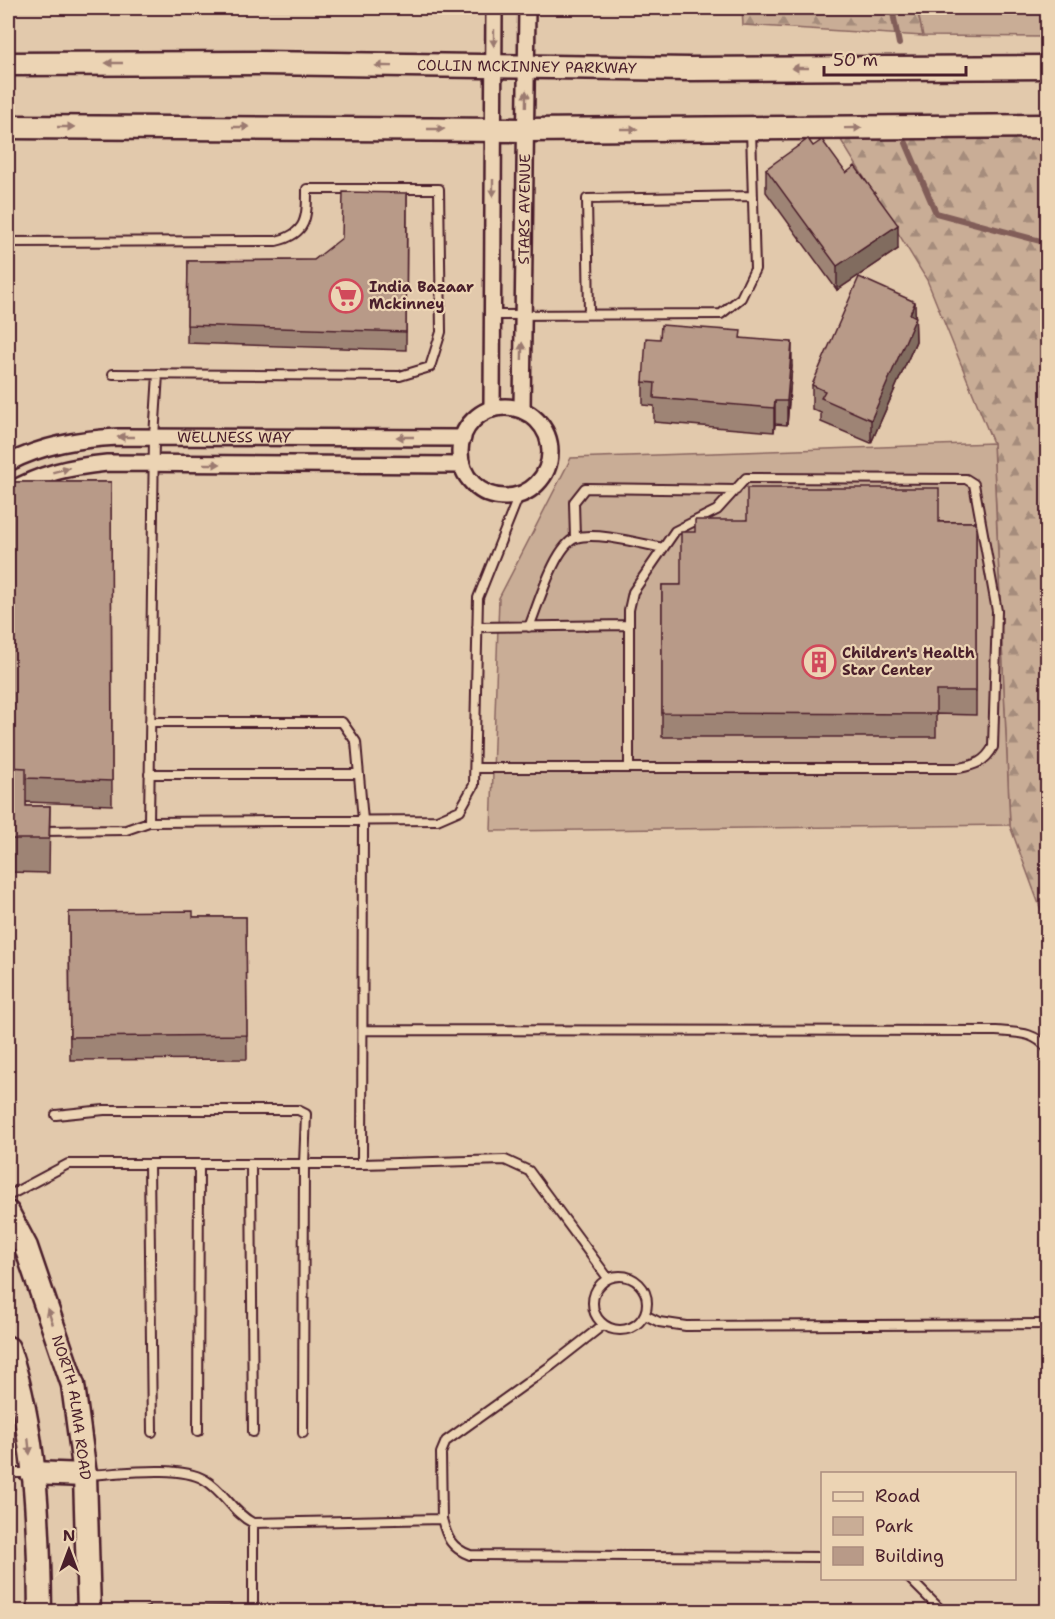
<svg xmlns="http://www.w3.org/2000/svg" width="1055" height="1619" font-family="'Shantell Sans',sans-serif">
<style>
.forest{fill:url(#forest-firs);stroke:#8a6660;stroke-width:1.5}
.park{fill:#c9ad96;stroke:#8a6660;stroke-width:1.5}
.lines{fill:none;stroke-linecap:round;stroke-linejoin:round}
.stream{stroke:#815d59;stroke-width:6}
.lane-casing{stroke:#4a1f2b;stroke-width:12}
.street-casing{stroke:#4a1f2b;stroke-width:20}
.secondary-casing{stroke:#4a1f2b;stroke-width:27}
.lane{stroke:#ecd4b4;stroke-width:8}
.street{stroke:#ecd4b4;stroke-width:15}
.secondary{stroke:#ecd4b4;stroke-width:22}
.wall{fill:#9e8475;stroke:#4a1f2b;stroke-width:1.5}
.shaded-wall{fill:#816c5f;stroke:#4a1f2b;stroke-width:1.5}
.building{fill:#b89a88;stroke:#4a1f2b;stroke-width:1.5}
.oneway{fill:#9b7a70}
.labels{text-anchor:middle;stroke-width:4.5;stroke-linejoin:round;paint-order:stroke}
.street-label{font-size:15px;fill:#4a1f2b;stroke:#ecd4b4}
.poi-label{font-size:15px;font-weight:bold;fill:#4a1f2b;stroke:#ecd4b4;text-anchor:start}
</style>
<defs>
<pattern id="forest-firs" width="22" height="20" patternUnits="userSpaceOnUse" patternTransform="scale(1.5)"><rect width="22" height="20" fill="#c9ad96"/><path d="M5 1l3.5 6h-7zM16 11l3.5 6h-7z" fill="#a58c7b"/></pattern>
</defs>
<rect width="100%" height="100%" fill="#e2c9ac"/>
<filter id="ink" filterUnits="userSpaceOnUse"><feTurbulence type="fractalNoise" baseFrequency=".0167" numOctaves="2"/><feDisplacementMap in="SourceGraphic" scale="12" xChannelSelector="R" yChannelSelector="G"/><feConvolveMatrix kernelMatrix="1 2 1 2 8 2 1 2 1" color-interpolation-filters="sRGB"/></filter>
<g filter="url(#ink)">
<path class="forest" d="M742 8H917L923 36 743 25Z
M1047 136V926L1010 826 993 443 927 280 839 137Z"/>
<path class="park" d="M917 8H1047V37L923 36Z
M993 443 1010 825 491 831 499 598 571 458Z"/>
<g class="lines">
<path class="stream" d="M892 8 899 44
M906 143 936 213 1048 243"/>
<g class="lane-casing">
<path id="lane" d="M8 242 276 241C307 234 307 218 307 189H439L441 332 430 367 400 376 113 374
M589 313 587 199 753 196
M493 315 721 314 741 298 755 269 751 130
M575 538 574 502 585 488 736 490
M629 625V768
M529 627C538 606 555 545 576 538 595 531 642 544 663 548
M150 722H342L356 742 363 820 362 1164
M475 768H959C975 765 985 762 993 747L997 611 974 484 966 479 746 478 717 510 675 531 633 592 629 610V625L477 627
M149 774H358
M149 822 154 437 158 374
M41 831 126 830 149 822 437 820 460 810 474 785 478 598 519 495
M363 1030 996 1031C1017 1033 1034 1031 1048 1049
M56 1115 104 1110H298L306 1114 304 1164 303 1433
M149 1164 152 1432
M251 1164 253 1432
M8 1196 68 1164H362L505 1160 529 1171 608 1278
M593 1303a27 27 0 1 1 54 0a27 27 0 1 1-54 0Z
M645 1315 659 1322 686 1326 1048 1324
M198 1431 199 1164
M8 1473H30
M86 1475C118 1474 178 1464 205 1480 224 1491 233 1513 253 1523L442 1519C447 1538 451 1548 470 1555L822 1557
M442 1519 441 1453 446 1441 552 1365 603 1325
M909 1578 943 1612
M148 1612 253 1611
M253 1612V1523"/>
</g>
<g class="street-casing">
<g id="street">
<circle cx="505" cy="452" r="45"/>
<path d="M492 409 494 8"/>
<path id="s1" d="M522 410 527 8"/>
<path id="s2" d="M8 463C43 445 78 439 118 437L463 438"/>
<path d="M8 492C41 473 69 467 107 463L462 465"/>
</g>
</g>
<g class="secondary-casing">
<g id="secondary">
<path id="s3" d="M8 64 260 63 689 69 1048 67"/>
<path d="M8 127 526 130 1048 126"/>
<path id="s4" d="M8 1213 26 1247 73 1385 85 1475 89 1612"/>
<path d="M8 1348C36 1431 39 1524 40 1612"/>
<path d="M32 1473 85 1475"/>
</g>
</g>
<use href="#lane" class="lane"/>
<use href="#street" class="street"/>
<use href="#secondary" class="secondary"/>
</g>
<path class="wall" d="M171 8H190L189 12Z
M211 8H247V10H211Z
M813 146 898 249 837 290 766 192V169Z
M407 193 406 350 187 343 188 261 314 260Z
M915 317 916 341 871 443 821 422V413L812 409V385Z
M741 338 792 366 787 425 775 424 774 432 654 422V406L643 405V382L660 339Z
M8 482H111L112 805 26 802V806H50L49 873 8 872Z
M747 520 976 522V715L936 714V737H662V585H681L695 532Z
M69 912 193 917H246L247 1059 70 1060Z"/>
<path class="shaded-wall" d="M898 225V249L837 290V266Z
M915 302 916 341 871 443V420L910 314Z
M792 342V366L787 425V401Z
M775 401V424L774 432V408Z"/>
<path class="building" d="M808 139 813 146 822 140 846 173 855 166 898 225 837 266 766 169Z
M343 192 407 193 406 332 187 325 188 261 314 260 342 238Z
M859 277 915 302 910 314 916 317 871 420 821 398 825 391 812 385Z
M661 325 741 331 740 338 792 342 787 401H775L774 408 654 398 655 383 643 382 646 338 660 339Z
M8 482H111L112 781 26 778V768L8 767Z
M747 488H939V522H976V691H936V714L662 713V585H681V532H695V520H747Z
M8 767 26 768V806H50L49 839H8Z
M193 911V917H246L247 1035 70 1037 69 912Z"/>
<defs><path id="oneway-solid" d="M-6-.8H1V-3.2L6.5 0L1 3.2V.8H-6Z" transform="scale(1.5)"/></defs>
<g class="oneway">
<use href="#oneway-solid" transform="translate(494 38) rotate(90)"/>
<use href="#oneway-solid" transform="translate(114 63) rotate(180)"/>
<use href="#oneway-solid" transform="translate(384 66) rotate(-179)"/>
<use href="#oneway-solid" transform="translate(800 68) rotate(180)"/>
<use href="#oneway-solid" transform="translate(526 99) rotate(-89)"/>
<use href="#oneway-solid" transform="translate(66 127)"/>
<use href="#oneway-solid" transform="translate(241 127)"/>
<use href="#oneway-solid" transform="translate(853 128) rotate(-1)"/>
<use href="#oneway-solid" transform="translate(436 129)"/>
<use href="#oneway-solid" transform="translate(629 129)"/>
<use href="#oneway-solid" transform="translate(493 188) rotate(90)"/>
<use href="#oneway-solid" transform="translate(522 351) rotate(-89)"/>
<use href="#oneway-solid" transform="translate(126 437) rotate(180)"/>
<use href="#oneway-solid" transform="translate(405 437) rotate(-180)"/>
<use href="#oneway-solid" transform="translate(212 464)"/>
<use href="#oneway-solid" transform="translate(61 470) rotate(-15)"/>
<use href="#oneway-solid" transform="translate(50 1316) rotate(-109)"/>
<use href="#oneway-solid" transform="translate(29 1446) rotate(84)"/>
</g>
</g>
<defs>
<g id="supermarket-ring" transform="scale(1.725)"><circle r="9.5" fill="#ecd4b4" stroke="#d1495b" stroke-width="1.5"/><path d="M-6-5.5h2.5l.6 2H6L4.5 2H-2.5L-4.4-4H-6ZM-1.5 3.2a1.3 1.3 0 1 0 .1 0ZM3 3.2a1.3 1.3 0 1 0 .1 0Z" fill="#d1495b"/></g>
<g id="building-ring" transform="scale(1.725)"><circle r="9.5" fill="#ecd4b4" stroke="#d1495b" stroke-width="1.5"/><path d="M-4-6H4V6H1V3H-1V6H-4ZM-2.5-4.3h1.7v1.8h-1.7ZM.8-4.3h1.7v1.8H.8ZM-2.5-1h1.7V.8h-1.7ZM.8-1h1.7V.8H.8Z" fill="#d1495b"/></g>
</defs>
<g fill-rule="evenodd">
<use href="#supermarket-ring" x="346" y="296"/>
<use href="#building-ring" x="819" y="662"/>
</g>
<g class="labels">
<g class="street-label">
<text dy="5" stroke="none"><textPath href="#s3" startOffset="519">COLLIN MCKINNEY PARKWAY</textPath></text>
<text dy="5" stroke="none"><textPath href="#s1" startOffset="201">STARS AVENUE</textPath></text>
<text dy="5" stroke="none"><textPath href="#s2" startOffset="230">WELLNESS WAY</textPath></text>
<text dy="5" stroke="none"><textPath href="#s4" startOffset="206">NORTH ALMA ROAD</textPath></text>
</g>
<g class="poi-label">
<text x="369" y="292">India Bazaar<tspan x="369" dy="17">Mckinney</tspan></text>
<text x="842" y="658">Children's Health<tspan x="842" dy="17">Star Center</tspan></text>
</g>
</g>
<rect width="1055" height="1619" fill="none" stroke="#ecd4b4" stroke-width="30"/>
<rect x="15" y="15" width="1025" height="1589" fill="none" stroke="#4a1f2b" stroke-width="2" filter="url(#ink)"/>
<rect x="821" y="1472" width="195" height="108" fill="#ecd4b4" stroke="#ab8c7d" stroke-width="1.5"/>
<rect x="833" y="1492" width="30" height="9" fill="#ecd4b4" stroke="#ab8c7d" stroke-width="1.5"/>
<text x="875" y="1502" font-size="18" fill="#4a1f2b">Road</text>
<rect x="833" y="1517" width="30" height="18" fill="#c9ad96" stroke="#ab8c7d" stroke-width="1.5"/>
<text x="875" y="1532" font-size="18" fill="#4a1f2b">Park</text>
<rect x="833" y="1547" width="30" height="18" fill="#b89a88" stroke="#ab8c7d" stroke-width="1.5"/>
<text x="875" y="1562" font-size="18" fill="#4a1f2b">Building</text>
<g transform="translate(69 1550)" stroke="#ecd4b4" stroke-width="4.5" paint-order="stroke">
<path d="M0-4.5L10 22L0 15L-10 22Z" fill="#4a1f2b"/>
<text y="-9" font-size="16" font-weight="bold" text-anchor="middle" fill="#4a1f2b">N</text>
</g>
<path d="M824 66v9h142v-9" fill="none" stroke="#4a1f2b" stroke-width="3"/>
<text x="833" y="66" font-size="18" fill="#4a1f2b" stroke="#ecd4b4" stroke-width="4.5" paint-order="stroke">50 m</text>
</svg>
